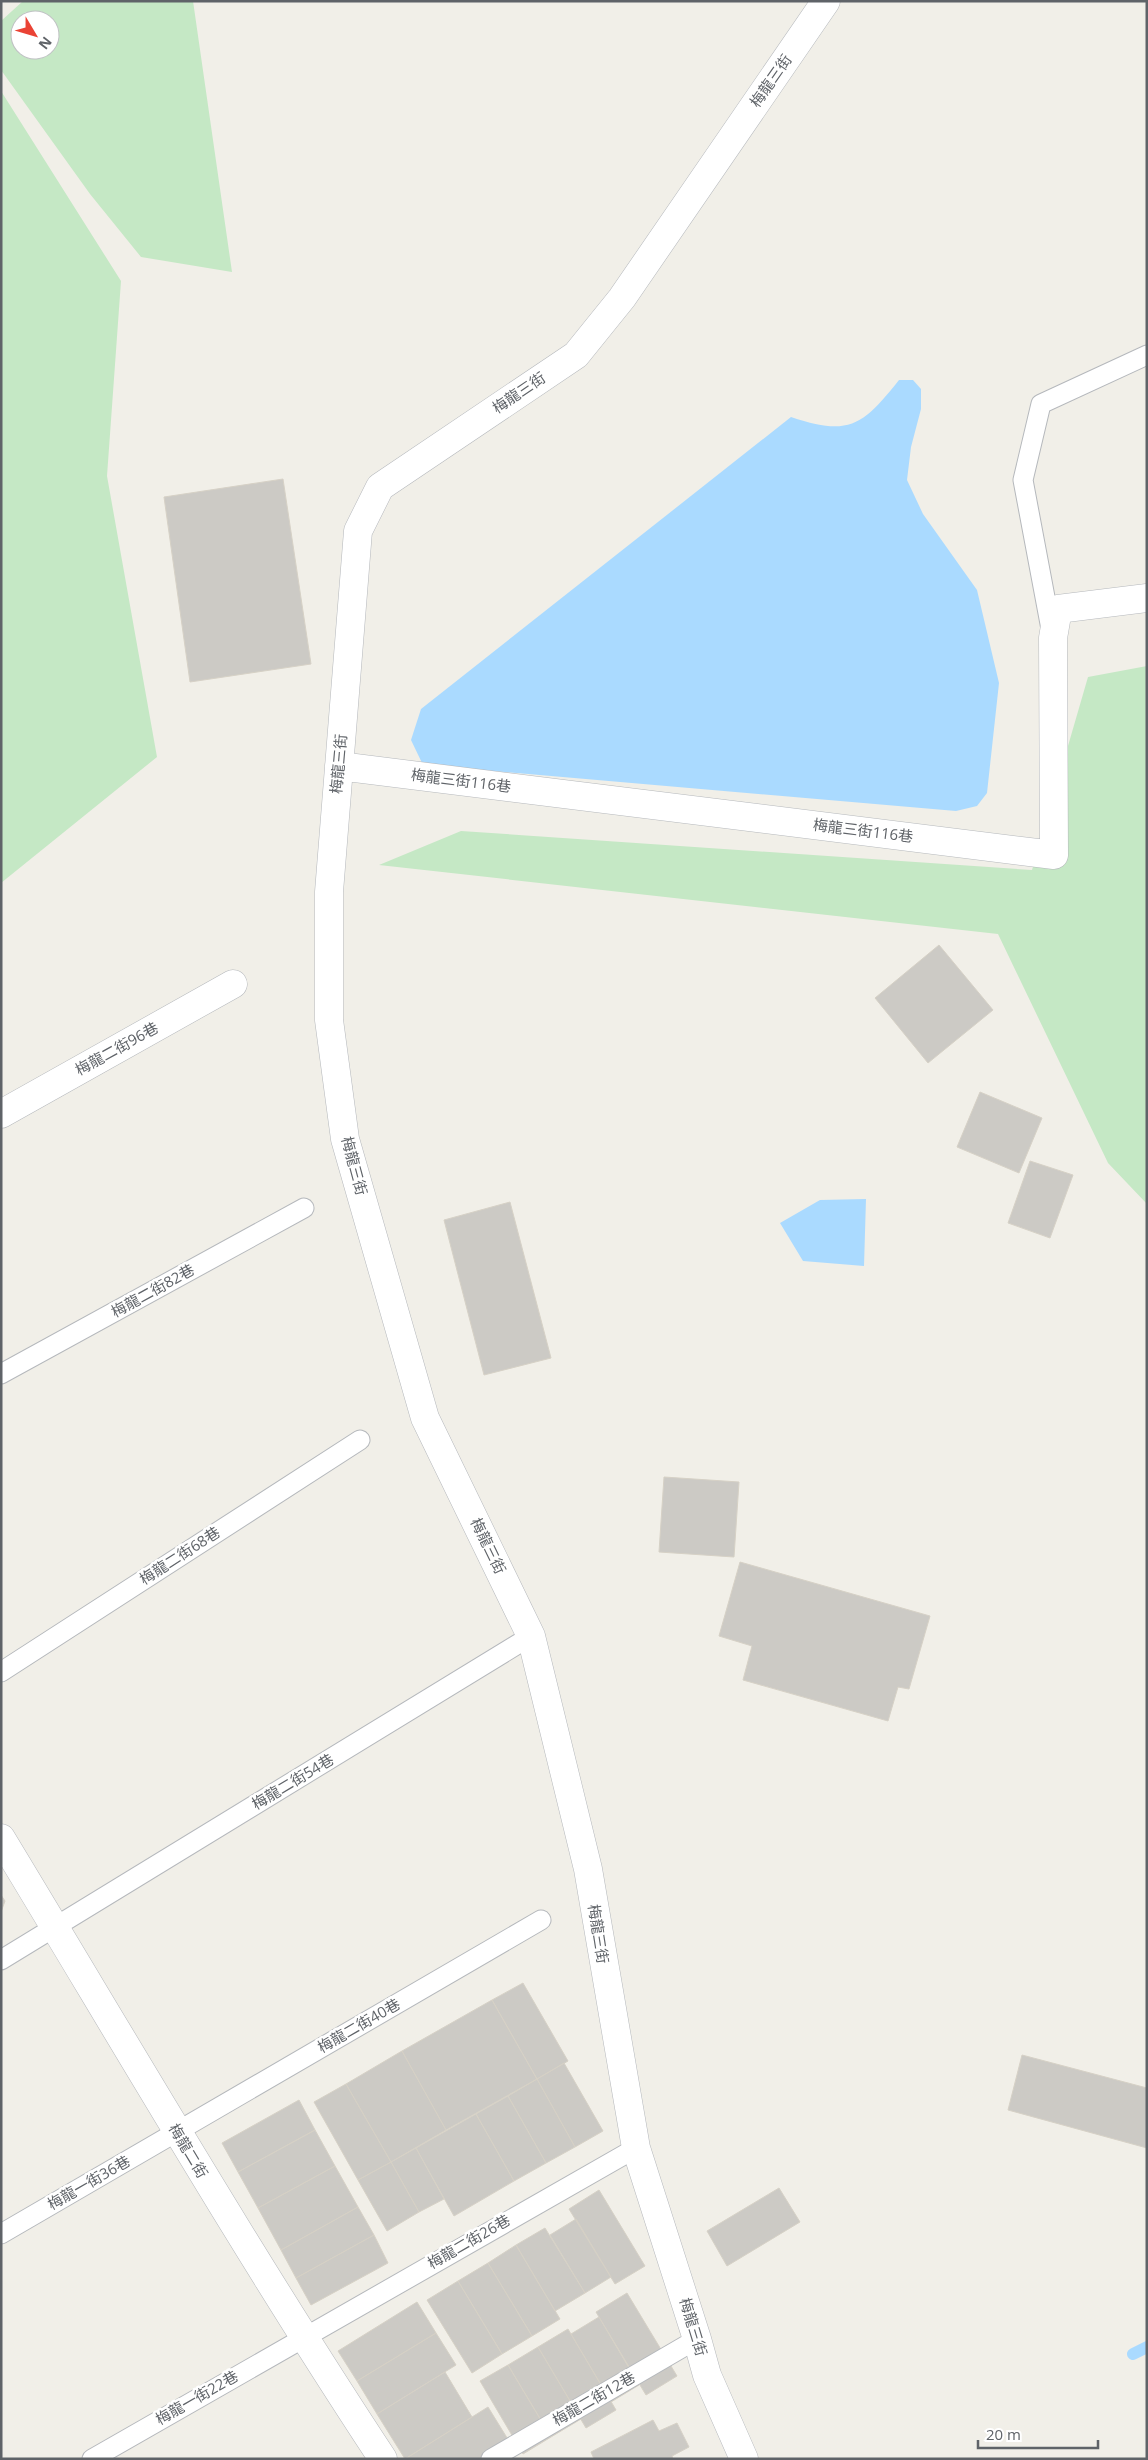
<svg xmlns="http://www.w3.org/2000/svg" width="1148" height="2460" font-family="'Open Sans','Noto Sans TC',sans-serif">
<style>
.green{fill:#c5e8c5;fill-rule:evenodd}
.water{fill:#aadaff}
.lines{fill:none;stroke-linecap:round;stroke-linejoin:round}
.stream{stroke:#aadaff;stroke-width:12}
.building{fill:#cccac5;stroke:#d6d1c6}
.lane-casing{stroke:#b5b8bc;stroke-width:21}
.street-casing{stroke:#b5b8bc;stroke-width:29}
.lane{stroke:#fff;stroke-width:19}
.street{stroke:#fff;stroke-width:28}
.labels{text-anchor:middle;stroke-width:5;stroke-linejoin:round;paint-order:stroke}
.street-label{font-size:15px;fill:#5f6368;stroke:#fff}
</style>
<rect width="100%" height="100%" fill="#f1efe8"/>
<path class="green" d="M23 1H193L232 272 141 257 90 194 1 70V21ZM20 20H50V50H20Z
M1 91 121 281 107 476 157 757 1 883Z
M1147 666V1204L1108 1163 998 934 379 865 461 831 1032 870 1088 677Z"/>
<path class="water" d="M899 380H913L921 389V409L911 447 907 480 923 514 977 590 999 683 987 793 977 806 956 811 423 765 411 740 421 709 791 417C850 437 863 425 899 380Z
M866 1199 864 1266 803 1261 780 1223 820 1200Z"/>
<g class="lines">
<path class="stream" d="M1133 2354 1147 2347"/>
</g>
<path class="building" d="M283 479 311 664 190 682 164 497Z
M939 945 993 1010 928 1063 875 998Z
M980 1092 1042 1118 1019 1173 957 1147Z
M1030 1161 1073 1175 1050 1238 1008 1223Z
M510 1202 551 1358 484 1375 444 1220Z
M664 1477 739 1482 734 1557 659 1552Z
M740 1562 930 1616 909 1689 898 1687 888 1721 743 1680 752 1646 719 1636Z
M1 1895 5 1901 1 1912Z
M523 1983 568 2061 537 2079 492 2000Z
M492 2000 537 2079 446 2130 402 2051Z
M402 2051 446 2130 391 2162 346 2084Z
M1022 2055 1147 2088V2148L1008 2110Z
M564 2063 603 2131 575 2147 537 2079Z
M537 2079 575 2147 546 2163 508 2096Z
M346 2084 391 2162 358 2180 314 2102Z
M508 2096 546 2163 514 2181 476 2114Z
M299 2100 315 2130 238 2172 222 2143Z
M476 2114 514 2181 454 2216 416 2148Z
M315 2130 335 2166 258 2208 238 2172Z
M416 2148 444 2199 419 2212 391 2162Z
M391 2162 419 2212 387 2231 358 2180Z
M335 2166 358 2207 281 2250 258 2208Z
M779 2188 800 2222 727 2266 707 2231Z
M599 2190 645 2266 615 2284 569 2209Z
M358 2207 374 2235 296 2278 281 2250Z
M576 2219 611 2277 585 2293 550 2235Z
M545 2228 585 2293 555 2311 516 2245Z
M374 2235 388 2263 311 2305 296 2278Z
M516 2245 560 2319 532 2336 488 2263Z
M488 2263 532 2336 502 2354 458 2281Z
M458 2281 502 2354 472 2373 427 2300Z
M627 2293 677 2376 646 2395 596 2312Z
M417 2302 436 2333 357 2381 338 2351Z
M599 2317 639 2385 611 2402 571 2334Z
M568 2329 616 2410 586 2428 538 2347Z
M436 2333 456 2365 377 2414 357 2381Z
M538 2347 581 2419 551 2437 508 2365Z
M508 2365 551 2437 523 2454 480 2381Z
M445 2372 472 2417 405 2459 377 2414Z
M488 2407 509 2441 480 2459H405Z
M653 2420 659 2431 677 2423 689 2447 672 2456 673 2459H594L591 2452Z"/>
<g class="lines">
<g class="lane-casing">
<path id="lane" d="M1051 629 1023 480 1041 404 1147 355
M1 1374 304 1208
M1 1672 360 1440
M1 1960 531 1636
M1 2234 541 1920
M92 2459 636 2148
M491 2459 697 2339"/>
</g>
<g class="street-casing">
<path id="street" d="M339 766 1054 855 1053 638 1058 609 1147 598
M1 1114 233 984
M1 1838C127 2046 249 2256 383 2459
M744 2459 707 2375 697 2339 636 2148 588 1869 531 1636 425 1418 345 1139 329 1020V892L358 531 380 487 576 355 622 298 826 1"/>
</g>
<use href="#lane" class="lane"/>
<use href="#street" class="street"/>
</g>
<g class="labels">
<g class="street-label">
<text transform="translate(771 81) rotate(-55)" y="5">梅龍三街</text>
<text transform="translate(519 393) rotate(-34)" y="5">梅龍三街</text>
<text transform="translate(339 764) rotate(-85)" y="5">梅龍三街</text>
<text transform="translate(461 781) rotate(7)" y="5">梅龍三街116巷</text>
<text transform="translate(863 831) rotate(7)" y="5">梅龍三街116巷</text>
<text transform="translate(117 1049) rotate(-29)" y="5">梅龍二街96巷</text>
<text transform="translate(354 1166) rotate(75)" y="5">梅龍三街</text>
<text transform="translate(153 1291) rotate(-29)" y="5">梅龍二街82巷</text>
<text transform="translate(488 1546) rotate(64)" y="5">梅龍三街</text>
<text transform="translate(180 1556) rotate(-33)" y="5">梅龍二街68巷</text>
<text transform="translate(293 1782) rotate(-31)" y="5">梅龍二街54巷</text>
<text transform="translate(598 1934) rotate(81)" y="5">梅龍三街</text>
<text transform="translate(359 2026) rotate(-30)" y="5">梅龍二街40巷</text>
<text transform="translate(188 2151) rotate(59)" y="5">梅龍二街</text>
<text transform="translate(89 2183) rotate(-30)" y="5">梅龍一街36巷</text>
<text transform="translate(469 2242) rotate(-30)" y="5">梅龍二街26巷</text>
<text transform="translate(693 2327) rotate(73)" y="5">梅龍三街</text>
<text transform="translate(197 2398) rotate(-30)" y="5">梅龍一街22巷</text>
<text transform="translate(594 2399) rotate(-30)" y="5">梅龍二街12巷</text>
</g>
</g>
<rect width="1148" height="2460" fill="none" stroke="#5f6368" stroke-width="5"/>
<g transform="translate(35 35) rotate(128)"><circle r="24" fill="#ffffff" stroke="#bfc1c3"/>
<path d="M0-4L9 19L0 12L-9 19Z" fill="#ea4335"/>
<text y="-8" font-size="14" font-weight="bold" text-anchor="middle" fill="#5f6368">N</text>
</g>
<path d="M978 2440v8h120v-8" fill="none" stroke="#5f6368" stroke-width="2.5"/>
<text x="986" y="2440" font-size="15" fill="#5f6368" stroke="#ffffff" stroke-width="4" paint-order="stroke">20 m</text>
</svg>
